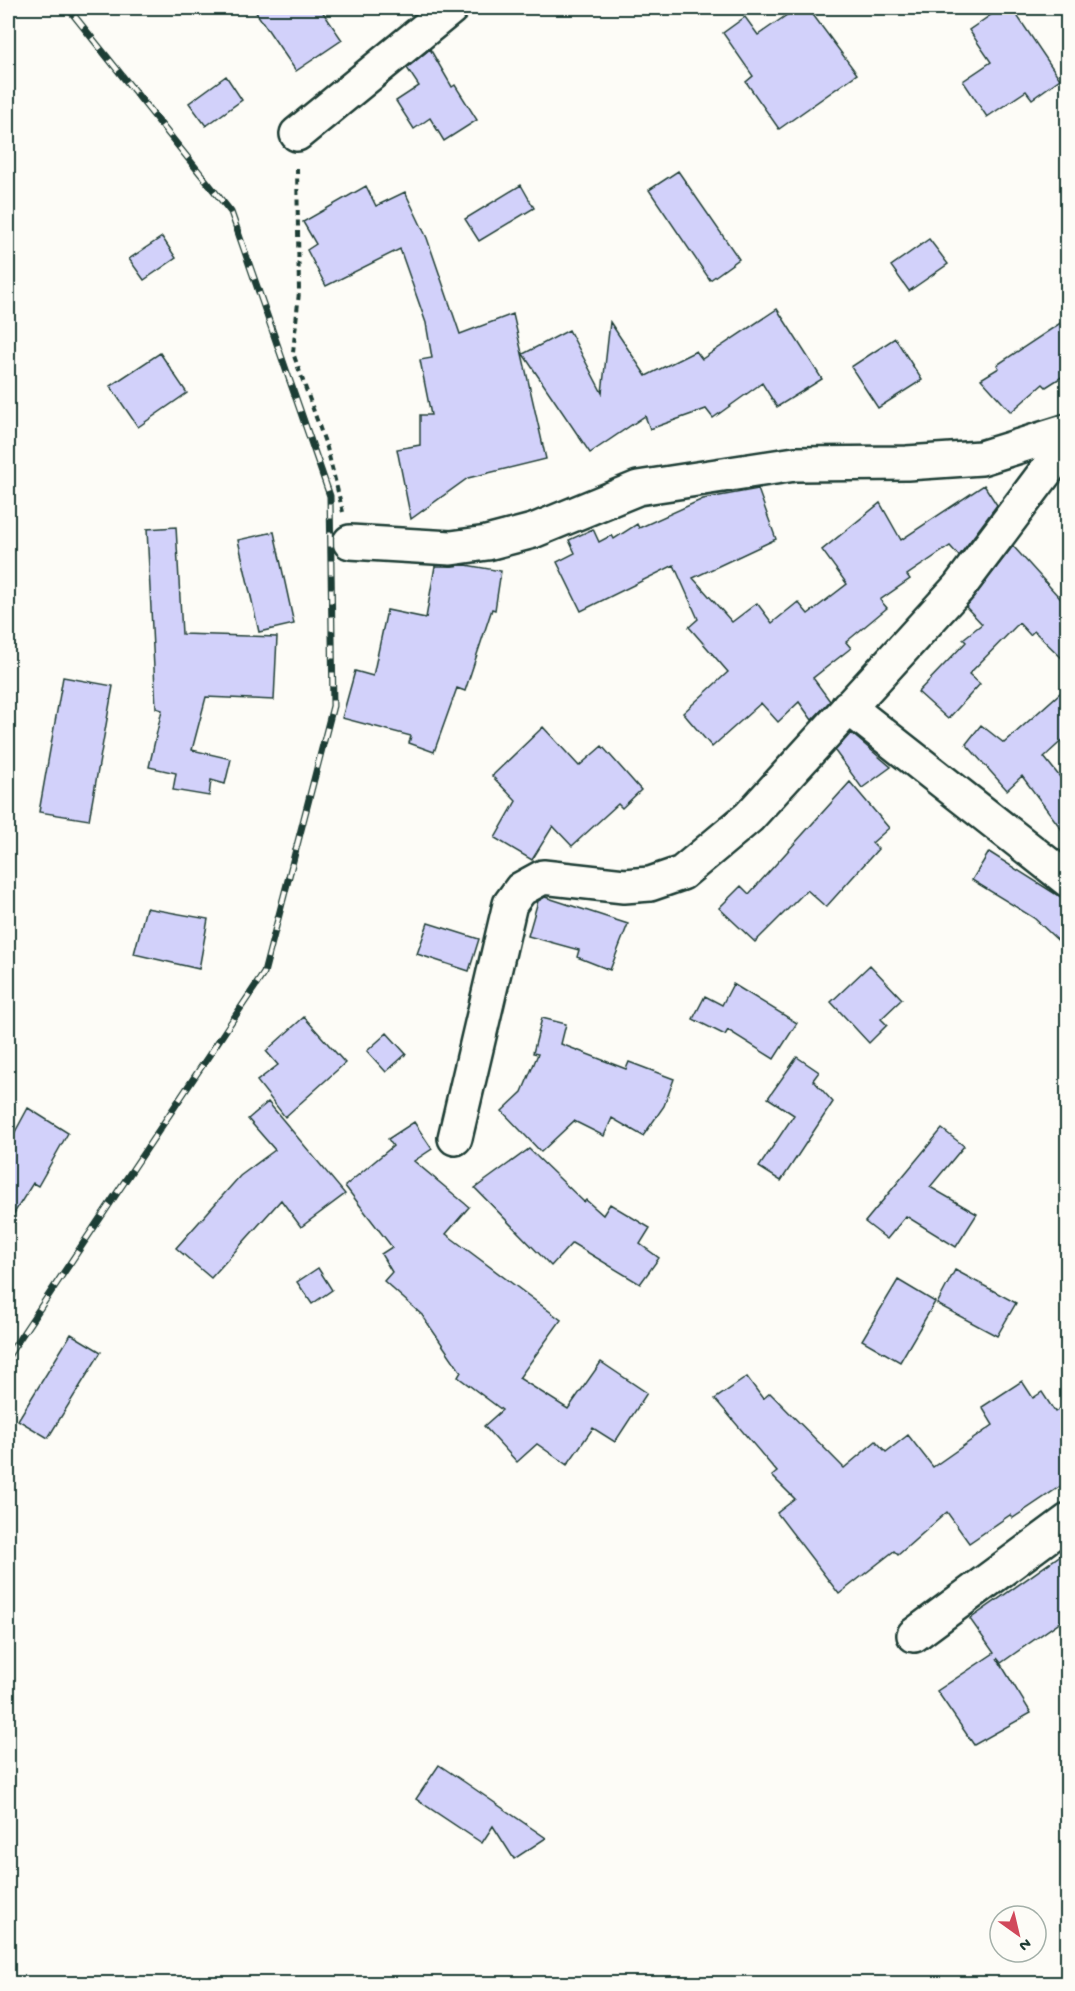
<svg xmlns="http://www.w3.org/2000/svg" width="1075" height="1991" font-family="'Gochi Hand',sans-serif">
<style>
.building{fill:#d2d1fa;stroke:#1f3d34;stroke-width:1.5}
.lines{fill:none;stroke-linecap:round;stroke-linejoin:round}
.minor-casing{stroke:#1f3d34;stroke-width:38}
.path{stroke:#1f3d34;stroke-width:4;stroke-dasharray:6 4.5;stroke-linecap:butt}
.minor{stroke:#fdfcf7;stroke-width:33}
.rail-casing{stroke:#1f3d34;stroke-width:7}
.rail{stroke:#fdfcf7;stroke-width:4.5;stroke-dasharray:14;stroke-linecap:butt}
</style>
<rect width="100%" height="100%" fill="#fdfcf7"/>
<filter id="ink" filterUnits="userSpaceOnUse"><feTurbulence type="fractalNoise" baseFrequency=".0167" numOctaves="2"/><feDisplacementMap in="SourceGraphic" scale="12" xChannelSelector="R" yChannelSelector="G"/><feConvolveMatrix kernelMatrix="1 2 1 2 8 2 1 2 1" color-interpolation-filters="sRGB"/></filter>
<g filter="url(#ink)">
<path class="building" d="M253 8H320L342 40 296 71Z
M797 8H808L857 74 779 129 746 82 753 76 723 33 745 17 758 35Z
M1001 8H1012L1060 79 1032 99 1026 91 987 117 963 81 991 62 969 30Z
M430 49 452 87 455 85 477 120 444 141 430 118 414 129 396 101 419 86 407 68Z
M226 76 242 100 206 126 189 103Z
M678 171 739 259 710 280 649 190Z
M521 185 534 208 479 241 465 219Z
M366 186 376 206 405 192 427 238 460 334 513 314 546 459 468 478 411 519 397 449 420 445V415H431L420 360 432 358 426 323 400 249 326 286 307 250 316 244 303 222Z
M162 237 176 258 144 280 129 259Z
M929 239 948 264 909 291 891 266Z
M777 309 822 379 777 407 762 383 713 418 706 409 650 429 645 416 590 453 523 354 569 330 602 393 610 322 646 376 696 351 702 359Z
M1068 318V373L1046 387 1043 384 1011 412 981 379 999 368 997 365Z
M895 338 922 380 878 408 851 367Z
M160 353 187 393 138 427 110 386Z
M984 485 997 505 959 556 950 546 907 575 910 579 880 600 887 608 846 642 851 648 813 678 830 701 812 720 799 702 778 722 761 703 712 747 683 713 728 672 689 627 698 619 674 565 581 611 557 562 575 553 569 540 593 529 599 542 612 535 614 539 637 524 639 528 703 499 758 489 776 539 693 578 732 622 757 603 772 623 798 602 808 614 847 584 822 550 880 503 901 540Z
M176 527 182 634 277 637 274 700 206 697 192 750 231 759 225 784 211 780 209 796 173 790 176 773 149 767 162 710 156 708 147 529Z
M274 532 294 624 259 632 238 540Z
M1013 546 1068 607V664L1034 631 1030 635 1019 623 969 674 980 684 948 719 918 692 966 642 963 639 982 624 966 607Z
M466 565 501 571 495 610 492 609 465 691 457 688 434 752 409 743 411 736 342 718 355 671 373 676 387 610 426 618 435 566Z
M63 677 113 686 89 820 39 812Z
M1068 686V735L1044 757 1068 787V838L1022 776 1007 790 966 744 981 725 1004 743Z
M543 727 579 766 602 746 641 790 622 808 618 804 572 846 553 826 532 860 495 838 516 801 492 776Z
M851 733 891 767 862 788 835 751Z
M850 782 889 828 872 843 878 849 826 907 807 890 755 942 719 908 741 886 749 894Z
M989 852 1057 895 1068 898V950L1034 918 972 880Z
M545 897 628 924 610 970 577 957 579 950 528 936 538 901Z
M146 908 208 919 199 969 134 954Z
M428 923 479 939 469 971 417 954Z
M870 965 902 999 881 1019 887 1025 869 1043 831 1002Z
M733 984 797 1023 774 1059 728 1030 725 1035 693 1019 705 996 722 1005Z
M304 1017 345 1063 285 1117 257 1081 278 1065 266 1051Z
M542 1018 566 1024 561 1044 626 1069 629 1062 674 1079 664 1106 643 1136 612 1118 604 1136 574 1121 541 1152 502 1111 522 1092 538 1054 533 1053Z
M387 1033 406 1054 386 1072 367 1051Z
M797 1057 819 1072 813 1080 833 1102 781 1181 759 1167 794 1115 768 1098Z
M268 1102 345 1194 301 1227 281 1200 211 1278 176 1248 240 1176 275 1150 248 1119Z
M28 1108 68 1133 38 1186 33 1183 8 1223V1145Z
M414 1122 432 1149 414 1161 469 1207 446 1234 561 1320 519 1378 568 1409 601 1362 647 1393 615 1442 593 1428 567 1465 537 1444 517 1462 484 1426 502 1410 458 1377 461 1372 422 1315 384 1281 392 1272 381 1254 392 1247 345 1186 393 1146 388 1139Z
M942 1129 964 1146 930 1187 977 1214 956 1247 906 1216 887 1239 865 1222Z
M529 1149 584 1202 586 1200 603 1215 610 1204 650 1228 640 1244 659 1258 640 1284 572 1243 551 1266 475 1188Z
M318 1268 332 1290 312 1304 297 1282Z
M955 1270 1016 1303 997 1336 937 1304Z
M898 1280 935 1302 900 1362 862 1340Z
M71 1334 101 1352 48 1438 18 1420Z
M747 1377 763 1399 770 1393 844 1468 876 1441 886 1452 908 1435 933 1467 993 1425 982 1407 1022 1381 1033 1398 1042 1392 1055 1412 1068 1403V1481L1013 1518 1010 1515 969 1543 947 1512 898 1555 894 1551 839 1594 777 1513 795 1499 772 1476 777 1472 715 1399Z
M1068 1550V1616L1001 1663 997 1658 1031 1713 974 1745 937 1691 994 1653 970 1619Z
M439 1765 466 1783 546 1838 514 1859 493 1826 482 1843 416 1799Z"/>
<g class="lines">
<g class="minor-casing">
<path id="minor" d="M297 134 451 8
M350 542 451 548 487 543 533 531 638 488 795 464 907 463 981 458 1068 431
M848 707 1068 880
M455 1138 510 904 521 889 543 877 624 886 650 884 682 873 749 817 959 587 1068 442
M914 1635 1068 1521"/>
</g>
<path class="path" d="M297 168 299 292 293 353 327 448 343 512"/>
<use href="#minor" class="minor"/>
<g class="rail-casing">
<path id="rail" d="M8 1356 264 973 333 706 330 496 231 212 68 8"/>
</g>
<use href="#rail" class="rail"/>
</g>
</g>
<rect width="1075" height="1991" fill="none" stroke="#fdfcf7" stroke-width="30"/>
<rect x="15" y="15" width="1045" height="1961" fill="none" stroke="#1f3d34" stroke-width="2" filter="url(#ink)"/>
<g transform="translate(1018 1934) rotate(146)"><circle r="28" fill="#fdfcf7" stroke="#a4b0a9" stroke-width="1.5"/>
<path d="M0-4.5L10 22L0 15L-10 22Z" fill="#d1495b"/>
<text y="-9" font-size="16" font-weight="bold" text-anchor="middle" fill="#1f3d34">N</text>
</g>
</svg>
